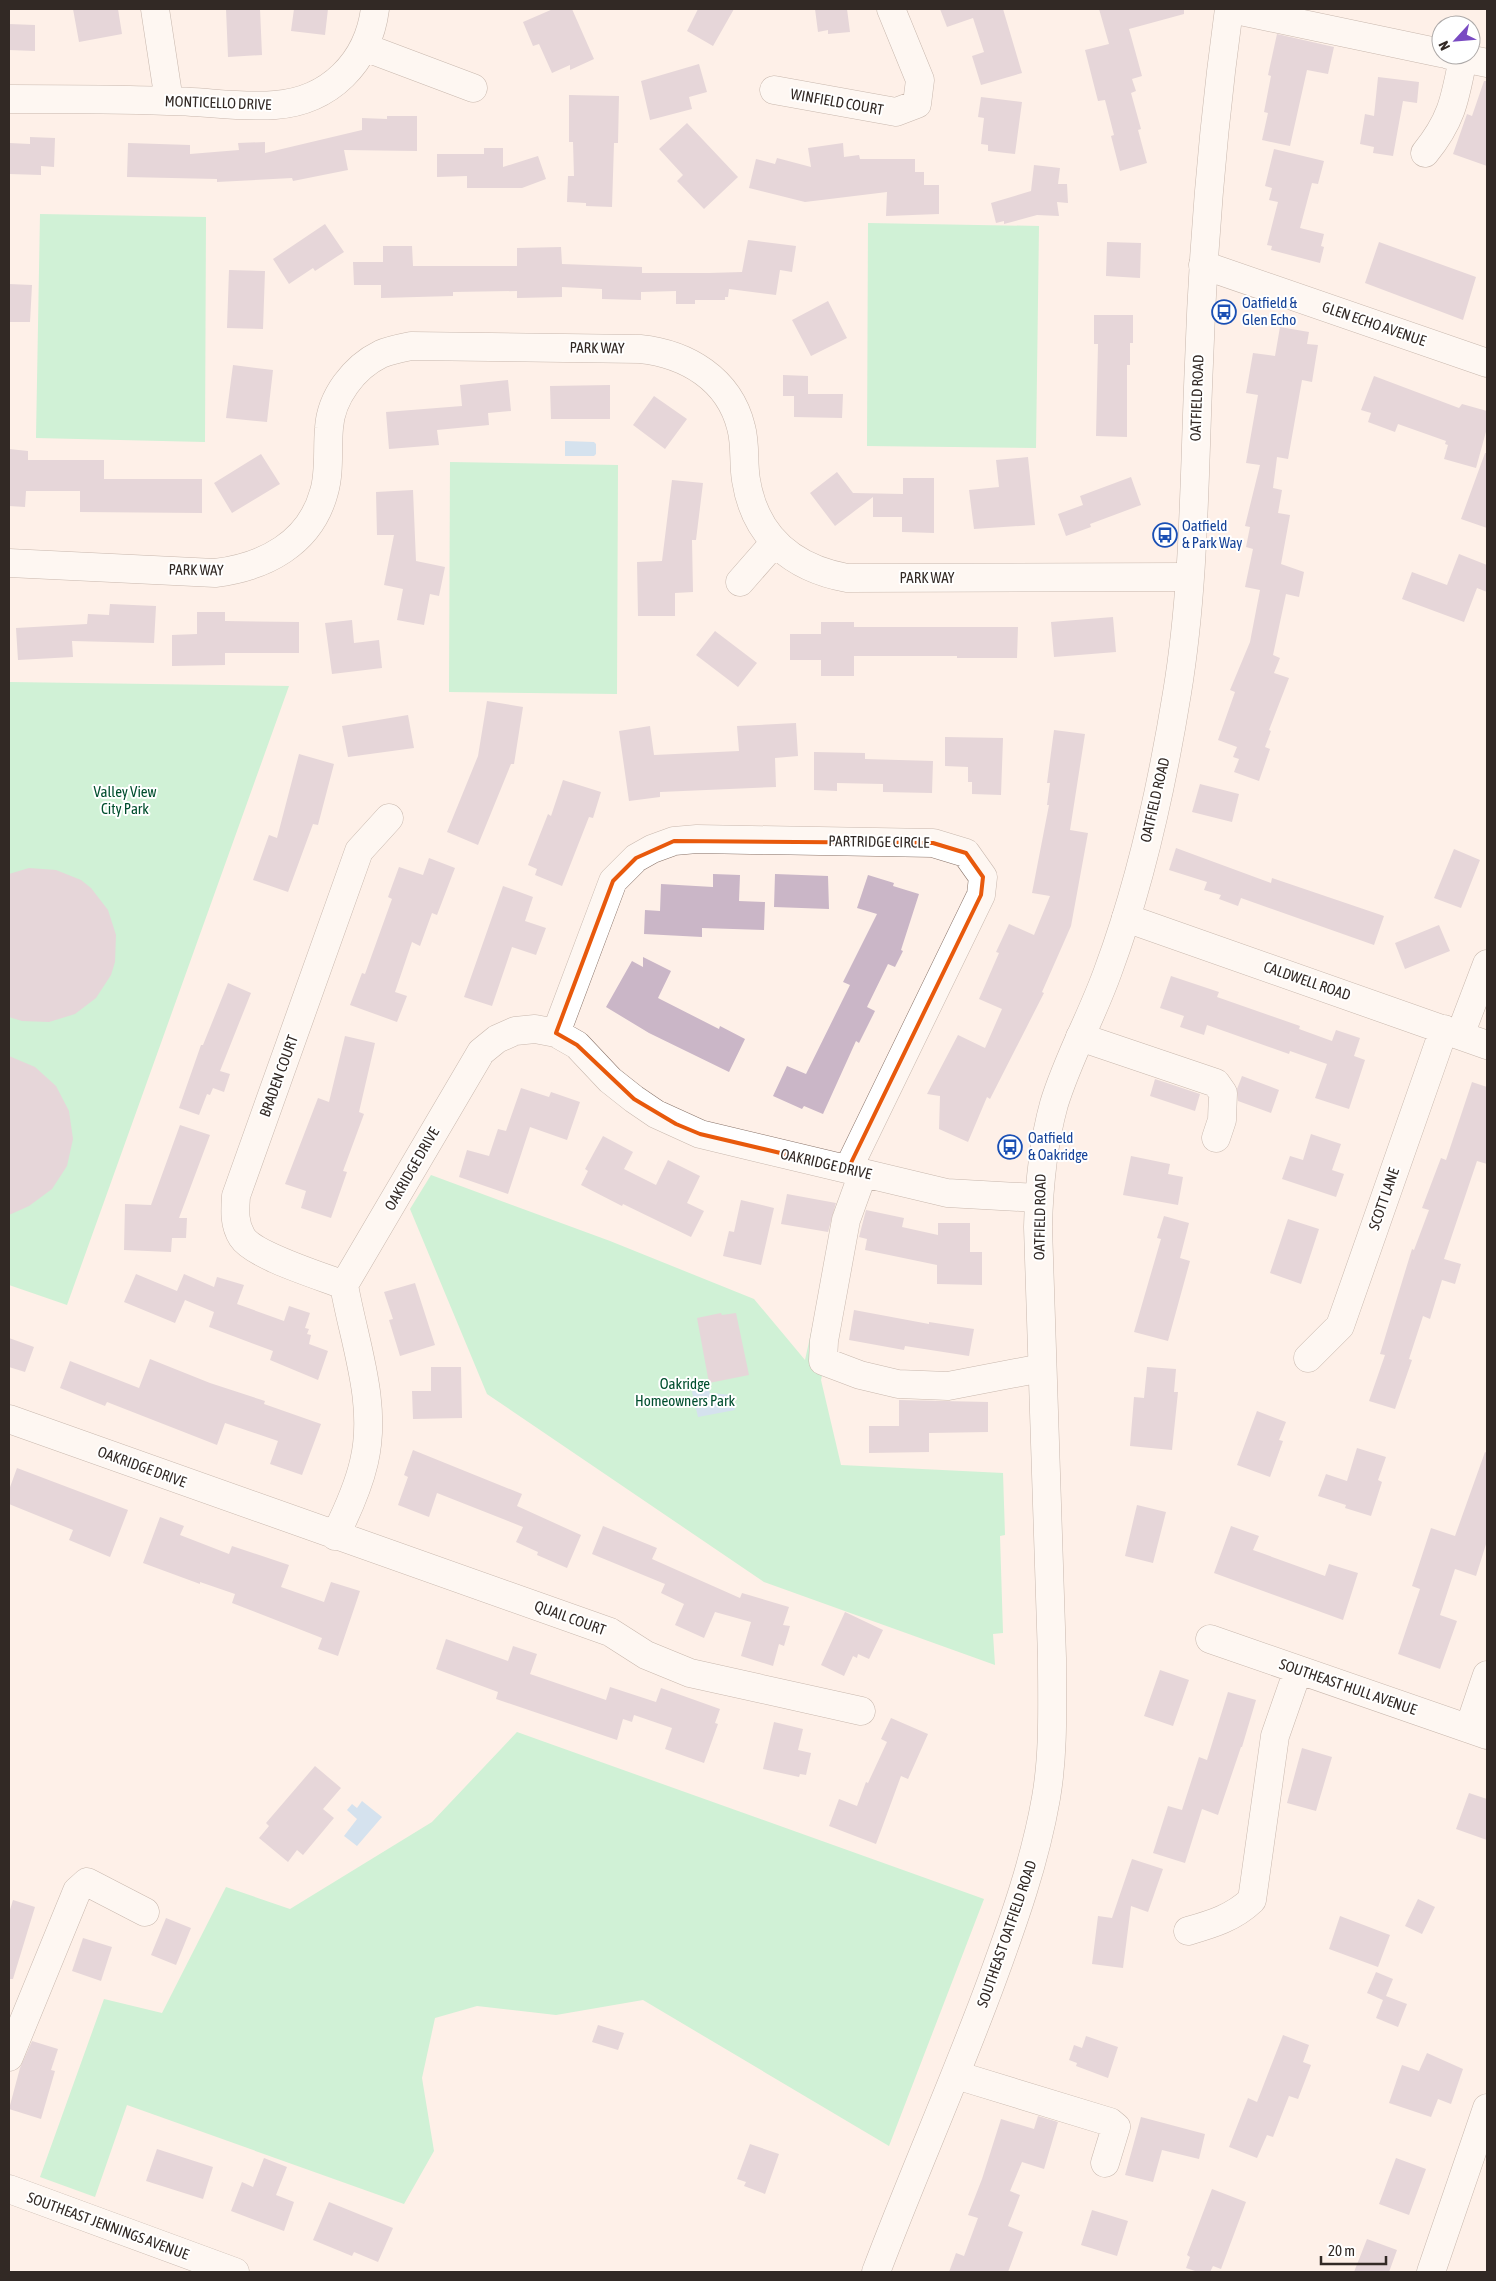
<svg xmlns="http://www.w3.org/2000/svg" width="1496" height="2281" font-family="'Asap Condensed',sans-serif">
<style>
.green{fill:#99f1c0}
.water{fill:#a5d0f6}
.building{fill:#cab6c7}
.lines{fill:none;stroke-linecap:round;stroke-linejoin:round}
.minor-casing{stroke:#897369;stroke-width:29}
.major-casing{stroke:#897369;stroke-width:29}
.minor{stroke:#fff;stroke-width:28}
.major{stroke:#fff;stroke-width:28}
.marked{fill:none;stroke:#e8590c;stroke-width:4;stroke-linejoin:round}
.labels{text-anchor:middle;stroke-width:4;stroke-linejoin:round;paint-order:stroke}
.street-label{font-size:15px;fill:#322925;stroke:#fff}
.transit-label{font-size:15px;fill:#164399;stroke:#fff;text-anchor:start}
.park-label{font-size:15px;fill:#004e2e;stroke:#fff}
</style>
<rect width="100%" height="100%" fill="#fef0e8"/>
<path class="green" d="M40 214 206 217 205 442 36 438Z
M868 223 1039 226 1036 448 867 446Z
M450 462 618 465 617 694 449 692Z
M9 682 289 686 67 1305 9 1285Z
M431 1175 610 1241 754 1299 805 1360 842 1193 862 1198 821 1380 841 1465 1003 1473 1005 1535 1000 1536 1003 1633 993 1634 995 1665 764 1582 487 1394 410 1209Z
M517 1732 984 1899 889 2146 643 2000 556 2015 477 2006 435 2018 422 2078 434 2151 404 2204 127 2105 95 2197 40 2177 104 1999 162 2013 226 1887 290 1909 432 1822Z"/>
<path class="water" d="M565 441 594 442 596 444V454L594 456H565Z
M702 1383 706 1385 710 1393 732 1395 735 1410 698 1417 692 1392 695 1386Z
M362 1801 382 1817 357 1846 344 1836 357 1819 347 1810 352 1804 357 1808Z"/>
<path class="building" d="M73 9H118L122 34 79 42Z
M226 9H260L262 55 228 57Z
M294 9H328L325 35 291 31Z
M553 9H572L594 59 570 70V65L552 73 539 44 533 46 523 22Z
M698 9H734L713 46 687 31Z
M815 9H847L850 32 828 34V30L818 32Z
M940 9H1003L1022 73 981 85 972 56 984 52 973 18 947 27Z
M1099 9H1184V14L1129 29 1142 76 1132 79 1136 91 1131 93 1141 129 1138 130 1147 163 1120 171 1111 136 1114 135 1105 100 1098 101 1085 50 1109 44Z
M9 24 35 25V51L9 50Z
M1277 34 1334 47 1328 74 1307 70 1290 146 1262 140 1268 113 1264 112 1271 76 1268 75Z
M699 64 707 92 689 97 692 109 650 120 641 81Z
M1378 77 1419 82 1417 103 1403 101 1393 156 1373 153 1374 147 1360 144 1365 114 1374 116Z
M1484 81H1487V166L1453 154 1467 114 1472 116Z
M569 95 619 96 618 143H614L612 207 586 206V203L567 202 568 176H574L573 142H569Z
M981 97 1022 102 1015 154 988 151V145L981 144 984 118 978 117Z
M387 116H417V151L344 150 348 170 293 181 292 178 217 182V179L127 177 128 143 190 145V154L239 150 238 143 265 142V153L362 130V118L387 119Z
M687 123 738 177 704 209 677 181 683 175 659 149Z
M30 137 55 138 54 167 41 166V175L9 174V143L30 144Z
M843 143 844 157 859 155 860 159H915V172H924V185H939V214L886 216 887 192 805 202 749 188 756 159 775 164 777 158 811 167 808 148Z
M484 148H503V167L538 156 546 179 522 188H467V176L437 177V154H484Z
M1274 149 1324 161 1318 184 1312 183 1300 228 1324 234 1321 246 1324 247 1320 263 1271 250 1272 246 1267 245 1278 202 1269 200 1272 188 1265 186Z
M1034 165 1060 168 1058 184H1067L1068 203 1057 202 1059 216 1037 215 1004 224V221L996 223 991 203 1031 191Z
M325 224 344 252 315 271 313 268 289 284 273 259Z
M748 240 796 246 792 272 780 270 776 295 729 289 728 297H725V300H695V304H676V291L641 292V300L602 299V289L562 287V297L517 298V291L453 292V296L381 298V285H354L353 262H383V246H412L413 266H517V248L561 247 562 264 642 267V273H709L742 272Z
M1107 242 1141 243 1140 278 1106 276Z
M1379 242 1476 277 1463 320 1365 283Z
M229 270 265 271 263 329 227 328Z
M9 284 32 285 30 322H9Z
M828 301 847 338 811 356 792 320Z
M1094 315H1133V343H1130V365H1127V437L1096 436 1098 344H1094Z
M1280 327 1309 332 1307 344 1318 345 1312 382 1302 380 1288 459 1277 457 1273 488 1282 490 1278 513 1290 515 1281 564 1304 572 1299 597 1286 594 1273 655 1280 658 1274 673 1289 678 1269 730 1271 731 1265 747 1270 749 1259 781 1234 772 1239 759 1233 757 1237 747 1218 740 1235 692 1230 690 1250 642 1260 590 1245 587 1253 549 1246 547 1250 527 1245 526 1260 465 1246 463 1258 395 1246 393 1253 353 1275 356Z
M233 365 273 370 267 422 226 418Z
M783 375 808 376V394H843L842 418 794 417V396H783Z
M1374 376 1459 408 1462 404 1487 411V428L1476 468 1444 459 1448 445 1445 444 1446 441 1398 424 1395 432 1368 422 1371 413 1361 410Z
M508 380 511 411 488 413 489 425 437 430 439 445 389 449 386 412 462 406 460 385Z
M610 385V419H551L550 386Z
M654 396 687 419 665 449 633 425Z
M9 449 28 451V460H104V479H202V513L80 512V491H26L25 507 9 506Z
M1485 453H1487V528L1461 519Z
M261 454 280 484 232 513 214 483Z
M1028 457 1035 525 974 529 969 490 999 487 996 460Z
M837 472 853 493 903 494V478H934V533L902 532V517H873V497L835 526 810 493Z
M1131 477 1141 505 1090 524 1091 527 1066 536 1058 514 1083 505 1080 496Z
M672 480 703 483 696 540H692L693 592 675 593V616H638L637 562 662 561Z
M413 490 416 561 445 567 439 596 430 594 424 625 397 620 403 589 384 585 394 535H377L376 492Z
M1459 554 1487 565V592L1477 588 1464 622 1402 599 1412 572 1447 585Z
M110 604 156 606 154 643 72 641 73 657 18 660 16 628 87 624 88 614 109 615Z
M197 612H225V621L299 622V653H225V665L172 666V635L197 634Z
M1113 617 1116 652 1054 657 1051 622Z
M352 620 354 643 379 640 382 668 332 674 325 623Z
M821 622H854V627H1018L1017 658H957V656H854V676H821V660H790V634H821Z
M715 631 757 663 738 687 696 655Z
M487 701 523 707 514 764H511L478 845 447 832 478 756Z
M408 715 414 748 348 757 342 726Z
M796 723 798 756 775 758 776 787 660 792V797L629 801 619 731 650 726 654 755 739 751 737 726Z
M1054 730 1085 734 1070 830 1088 833 1071 926 1042 992 1044 993 990 1099 987 1097 968 1142 939 1129 940 1096 927 1094 958 1035 985 1048 1002 1009 979 999 999 953 996 952 1009 924 1034 935 1050 896 1032 893 1049 805H1047L1050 783H1047Z
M945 737 1003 738 1001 795 972 794V782H968V767L945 766Z
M814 752 865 753V759L933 761 932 793 883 792V784L837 783V791L814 790Z
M299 754 334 764 318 825 313 824 288 892 253 880 269 835 277 838Z
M563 780 601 792 593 818 589 817 562 886 535 875 537 869 528 865 548 814 551 816Z
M1200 784 1239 794 1232 822 1192 812Z
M1176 848 1271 883 1272 878 1384 916 1374 945 1241 898 1238 906 1219 899 1221 895 1204 890 1207 882 1169 870Z
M1454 849 1480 860 1461 908 1434 898Z
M429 858 455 868 437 915 432 913 420 946 412 942 395 992 407 996 397 1022 350 1005 362 973 365 974 392 899 388 897 399 867 423 875Z
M29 868 56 870 81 880 91 888 108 910 116 935 115 962 111 975 96 998 75 1014 49 1022 22 1021 9 1017V874Z
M713 874 740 875 739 901 765 902 764 930 702 928V937L644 934 645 910 660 911 661 884 713 887Z
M775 874 828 876 829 909 774 907Z
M868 875 894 883 893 886 919 894 901 950 903 951 895 967 888 964 867 1007 875 1011 859 1043 856 1041 823 1114 804 1106 802 1109 773 1096 787 1066 806 1074 850 985 843 982 877 914 857 908Z
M503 886 533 897 525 921 546 928 536 955 512 947 492 1006 464 997Z
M1439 925 1450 951 1405 969 1395 943Z
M643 957 671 971 658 998 719 1029 720 1026 745 1039 729 1072 649 1033 606 1007 632 961 643 967Z
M1171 976 1219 992 1217 997 1300 1026 1299 1029 1332 1041 1336 1030 1360 1038 1354 1056 1365 1060 1349 1109 1315 1098 1327 1064 1290 1051 1289 1054 1207 1025 1204 1035 1180 1027 1184 1016 1160 1008Z
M228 983 251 993 220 1071 230 1074 224 1092 213 1088 210 1095 207 1094 199 1115 179 1108 201 1045H203Z
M345 1036 375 1043 359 1112 364 1114 343 1171 347 1172 331 1218 301 1208 306 1191 285 1184 318 1098 329 1102Z
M9 1056 35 1067 56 1086 69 1111 73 1139 67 1166 52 1189 29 1206 9 1215Z
M1242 1076 1279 1090 1271 1113 1238 1101 1237 1089Z
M1155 1079 1200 1094 1195 1111 1150 1096Z
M1472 1082 1487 1087V1164L1477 1161 1444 1259 1461 1264 1455 1284 1442 1280 1430 1319 1423 1316 1409 1359 1412 1360 1395 1409 1369 1401 1385 1355 1380 1354 1412 1249 1414 1250 1429 1210 1422 1208 1441 1158 1446 1160Z
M521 1088 549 1097 551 1092 580 1102 567 1140 530 1127 508 1194 459 1177 467 1150 489 1156 498 1129 506 1131Z
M180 1125 210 1135 179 1218H187L186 1238H172L171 1252 124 1250 125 1204 151 1205Z
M1311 1134 1341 1144 1332 1170 1344 1174 1336 1197 1282 1179 1290 1156 1303 1160Z
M603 1136 633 1152 624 1169 656 1185 668 1160 700 1176 687 1203 704 1211 691 1237 623 1204 622 1206 581 1185 588 1171 585 1169Z
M1131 1156 1170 1164 1168 1174 1183 1177 1178 1205 1123 1195Z
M787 1194 836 1203 828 1232 781 1224Z
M741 1200 774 1208 761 1265 723 1256 729 1231 734 1232Z
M866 1210 904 1218 902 1227 938 1235V1223H970V1252H982V1285L937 1284V1265L865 1250 867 1239 859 1237Z
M1164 1216 1189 1223 1180 1258 1190 1261 1168 1341 1134 1332 1161 1239 1157 1238Z
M1288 1219 1319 1229 1301 1284 1270 1273Z
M136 1274 177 1291 184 1274 214 1287 217 1277 244 1285 237 1304 284 1321 289 1306 310 1313 305 1328 309 1329 307 1334 311 1335 309 1344 328 1351 318 1380 270 1360 273 1351 209 1327 214 1312 185 1300 175 1323 124 1302Z
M415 1283 435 1345 400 1356 389 1320 393 1319 384 1292Z
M854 1310 929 1324V1322L974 1329 969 1356 905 1346 904 1350 849 1340Z
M721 1313 722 1315 736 1313 749 1375 709 1383 697 1318Z
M9 1338 34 1347 25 1372 9 1367Z
M150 1359 210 1383 265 1401 264 1404 321 1424 302 1475 270 1464 278 1441 225 1423 217 1445 107 1402 105 1406 60 1388 70 1361 139 1388Z
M431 1367H461L462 1418 413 1419 412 1391H431Z
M1147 1367 1176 1369 1174 1392H1178L1172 1450 1130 1446 1134 1397 1144 1398Z
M899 1400 988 1402V1432L929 1433V1452L869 1453V1426H899Z
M1257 1411 1286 1422 1279 1440 1283 1441 1270 1477 1237 1465Z
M1357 1448 1386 1457 1378 1480 1382 1482 1371 1516 1345 1508 1346 1505 1318 1496 1326 1474 1347 1481Z
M413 1450 522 1494 517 1506 581 1535 567 1568 537 1555 538 1552 516 1542 523 1527 437 1493 429 1517 398 1505 408 1477 404 1475Z
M1485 1452 1487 1453V1541L1476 1576 1455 1569 1440 1615 1457 1621 1440 1669 1398 1654 1420 1589 1412 1586 1431 1528 1455 1536Z
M17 1468 128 1510 110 1557 69 1540 73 1530 9 1504V1490Z
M1137 1505 1166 1512 1153 1563 1125 1556Z
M160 1517 184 1526 180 1535 229 1554 232 1546 289 1565 281 1587 324 1602 331 1582 360 1591 338 1656 318 1649 322 1638 232 1603 235 1594 200 1582V1584L143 1563Z
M603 1526 657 1548 652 1559 740 1598 742 1593 789 1607 783 1625 790 1626 784 1646 779 1644 773 1666 741 1656 751 1622 715 1612 704 1638 675 1625 684 1604 661 1593 665 1584 592 1554Z
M1231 1526 1259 1536 1253 1550 1325 1576 1329 1564 1358 1573 1343 1620 1214 1573Z
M845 1612 883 1630 869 1659 858 1654 857 1658 853 1656 844 1676 821 1665Z
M446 1639 508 1661 513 1646 537 1654 530 1674 606 1700 610 1687 656 1702 661 1688 720 1709 715 1723 718 1724 704 1763 665 1749 672 1728 634 1715 632 1722 623 1719 617 1740 496 1699 498 1692 436 1669Z
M1160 1670 1189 1680 1173 1726 1144 1716Z
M1228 1692 1256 1700 1242 1747H1241L1218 1815 1202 1809 1185 1863 1153 1853 1168 1806 1182 1810 1199 1757 1207 1760Z
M891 1718 928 1734 908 1779 901 1776 876 1844 829 1826 839 1799 857 1806 866 1782 868 1783 887 1742 881 1739Z
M774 1722 803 1729 798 1750 811 1753 806 1775 800 1774 799 1777 763 1769Z
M1302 1748 1332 1757 1316 1811 1287 1803Z
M315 1766 341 1788 323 1809 334 1818 303 1855 297 1850 288 1862 259 1838 269 1826 266 1823Z
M1469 1793 1487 1799V1840L1456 1829Z
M1132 1859 1163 1869 1148 1912 1131 1906 1123 1968 1092 1964 1098 1916 1112 1918Z
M1418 1899 1435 1907 1422 1934 1405 1926Z
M13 1900 35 1907 13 1979H9V1913Z
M1340 1916 1390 1935 1378 1967 1329 1949Z
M166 1918 191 1928 176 1965 151 1955Z
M83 1938 112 1947 101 1981 72 1971Z
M1376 1972 1393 1979 1386 1996 1407 2004 1398 2027 1376 2018 1383 2000 1367 1993Z
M598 2025 624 2033 618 2050 592 2042Z
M1283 2035 1309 2045 1303 2062 1311 2065 1298 2099 1289 2096 1273 2137 1267 2135 1257 2158 1229 2147 1248 2098 1257 2102Z
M1086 2036 1118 2047 1108 2078 1076 2066 1077 2063 1069 2060 1074 2045 1082 2048Z
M32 2041 58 2049 51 2070 55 2071 41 2119 9 2109 20 2068Z
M1427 2053 1463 2069 1451 2104 1438 2099 1431 2117 1389 2103 1402 2065 1419 2071Z
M1038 2116 1058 2122 1044 2169 1022 2162 1010 2191 1020 2195 1008 2226 1023 2232 1008 2272H949L956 2253 964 2256 978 2218 968 2215 982 2179 1001 2119 1034 2129Z
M1141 2117 1205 2134 1199 2159 1162 2150 1153 2182 1125 2175Z
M750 2144 779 2154 765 2194 744 2186 746 2182 737 2179Z
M157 2149 213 2167 203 2199 146 2181Z
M264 2158 287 2167 276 2195 294 2202 284 2231 231 2211 242 2182 253 2187Z
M1396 2158 1426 2169 1409 2215 1379 2204Z
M1212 2189 1246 2202 1221 2269 1213 2266 1210 2272H1198L1186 2268 1190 2257 1187 2255Z
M329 2202 393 2228 378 2262 354 2252 352 2256 313 2240Z
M1092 2210 1128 2221 1117 2256 1081 2245Z
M1367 2239 1397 2250 1389 2272H1354Z"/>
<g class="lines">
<g class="minor-casing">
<path id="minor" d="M155 9 169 101
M1231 9 1441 53
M364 47 473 88
M1449 55 1487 63
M774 90 896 112 917 104 920 80 891 9
M9 99C62 99 115 99 168 101 202 101 242 108 275 105 330 101 368 62 375 9
M1425 153C1452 120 1455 99 1463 58
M1203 265 1487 363
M9 563 215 573C264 567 310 544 324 492 330 472 327 449 329 428 331 397 354 367 381 354 390 350 401 348 411 346L640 349C687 354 729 379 741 427 746 445 743 463 746 480 755 537 793 568 847 578L1189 577
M740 582 775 542
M1126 918 1487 1045
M556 1033 613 881 636 858 652 849 674 841 697 839 933 843 966 853 983 877 981 895 848 1169
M1460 1035 1487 964
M1080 1037 1216 1083 1223 1093 1222 1120 1216 1138
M863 1173 846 1220 824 1341 823 1361 860 1375 898 1384 948 1386 1042 1368
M344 1285C321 1276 254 1256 242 1237 234 1224 235 1211 236 1196L359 851 389 818
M1308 1358 1340 1326 1444 1029
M9 1419 610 1632 646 1655 690 1673 861 1711
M335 1536C347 1512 358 1488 364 1462 378 1403 354 1342 344 1285L481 1052 497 1039 515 1031 535 1029 556 1033 577 1045 610 1080 634 1099 656 1114 700 1134 947 1193 1038 1198
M1210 1639 1487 1735
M1469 1728 1487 1675
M1188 1931C1212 1924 1233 1918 1252 1900L1275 1736 1298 1670
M9 2057 77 1891 87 1882 145 1912
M956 2075 1110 2122 1116 2127 1105 2163
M1431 2272 1487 2108"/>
</g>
<g class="major-casing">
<path id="major" d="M9 2189 235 2272
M876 2272C913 2174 956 2078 992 1980 1014 1920 1035 1861 1046 1798 1054 1752 1052 1705 1052 1658L1038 1227C1039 1185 1043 1144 1054 1104 1068 1058 1092 1016 1108 971 1141 882 1162 786 1177 693 1195 584 1194 473 1199 363 1203 244 1213 126 1229 9"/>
</g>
<use href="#minor" class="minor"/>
<use href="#major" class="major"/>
</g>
<path d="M0 0H1496V2281H0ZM674 841 933 843 966 853 983 877 981 895 848 1169 700 1134 676 1124 634 1099 577 1045 556 1033 613 881 636 858Z" fill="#fef0e8" fill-opacity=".55" fill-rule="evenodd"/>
<path class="marked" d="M674 841 933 843 966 853 983 877 981 895 848 1169 700 1134 676 1124 634 1099 577 1045 556 1033 613 881 636 858Z"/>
<defs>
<g id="bus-ring" transform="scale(1.25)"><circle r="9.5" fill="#fff" stroke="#1a4fb4" stroke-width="1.5"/><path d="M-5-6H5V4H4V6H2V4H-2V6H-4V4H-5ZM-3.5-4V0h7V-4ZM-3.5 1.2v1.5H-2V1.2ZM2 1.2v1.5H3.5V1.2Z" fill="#1a4fb4"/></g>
</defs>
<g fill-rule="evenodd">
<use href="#bus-ring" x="1224" y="312"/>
<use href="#bus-ring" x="1165" y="535"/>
<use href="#bus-ring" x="1010" y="1147"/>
</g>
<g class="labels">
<g class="street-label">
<text transform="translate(837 102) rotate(10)" y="5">WINFIELD COURT</text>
<text transform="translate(218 103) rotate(2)" y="5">MONTICELLO DRIVE</text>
<text transform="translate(1374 324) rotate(19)" y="5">GLEN ECHO AVENUE</text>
<text transform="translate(597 348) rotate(1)" y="5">PARK WAY</text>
<text transform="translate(1197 398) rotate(-88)" y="5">OATFIELD ROAD</text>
<text transform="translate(196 570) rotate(1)" y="5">PARK WAY</text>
<text x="927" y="583">PARK WAY</text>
<text transform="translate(1155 800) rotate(-77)" y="5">OATFIELD ROAD</text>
<text transform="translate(879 842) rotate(1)" y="5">PARTRIDGE CIRCLE</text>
<text transform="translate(1307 981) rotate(19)" y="5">CALDWELL ROAD</text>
<text transform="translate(279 1076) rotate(-70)" y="5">BRADEN COURT</text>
<text transform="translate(826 1164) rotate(13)" y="5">OAKRIDGE DRIVE</text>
<text transform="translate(412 1169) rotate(-60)" y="5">OAKRIDGE DRIVE</text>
<text transform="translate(1384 1199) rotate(-71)" y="5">SCOTT LANE</text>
<text transform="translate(1040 1217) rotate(-89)" y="5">OATFIELD ROAD</text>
<text transform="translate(142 1467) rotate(20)" y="5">OAKRIDGE DRIVE</text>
<text transform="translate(570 1618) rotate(20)" y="5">QUAIL COURT</text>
<text transform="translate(1348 1687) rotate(19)" y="5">SOUTHEAST HULL AVENUE</text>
<text transform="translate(1007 1934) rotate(-71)" y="5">SOUTHEAST OATFIELD ROAD</text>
<text transform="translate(108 2226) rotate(20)" y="5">SOUTHEAST JENNINGS AVENUE</text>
</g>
<g class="transit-label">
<text x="1242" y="308">Oatfield &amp;<tspan x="1242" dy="17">Glen Echo</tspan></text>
<text x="1182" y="531">Oatfield<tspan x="1182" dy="17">&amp; Park Way</tspan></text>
<text x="1028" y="1143">Oatfield<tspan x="1028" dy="17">&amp; Oakridge</tspan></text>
</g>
<g class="park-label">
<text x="125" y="797">Valley View<tspan x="125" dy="17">City Park</tspan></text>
<text x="685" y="1389">Oakridge<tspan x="685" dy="17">Homeowners Park</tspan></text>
</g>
</g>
<rect width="1496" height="2281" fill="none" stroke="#322925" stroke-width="20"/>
<g transform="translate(1456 40) rotate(244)"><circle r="24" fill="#ffffff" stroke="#ada9a8"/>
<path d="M0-4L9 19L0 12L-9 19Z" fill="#794ac2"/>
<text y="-8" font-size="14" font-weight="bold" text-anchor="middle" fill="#322925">N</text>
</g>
<path d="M1321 2256v8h65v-8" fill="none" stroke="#322925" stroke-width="2.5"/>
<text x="1328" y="2256" font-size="15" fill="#322925" stroke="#ffffff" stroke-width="4" paint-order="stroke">20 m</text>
</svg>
